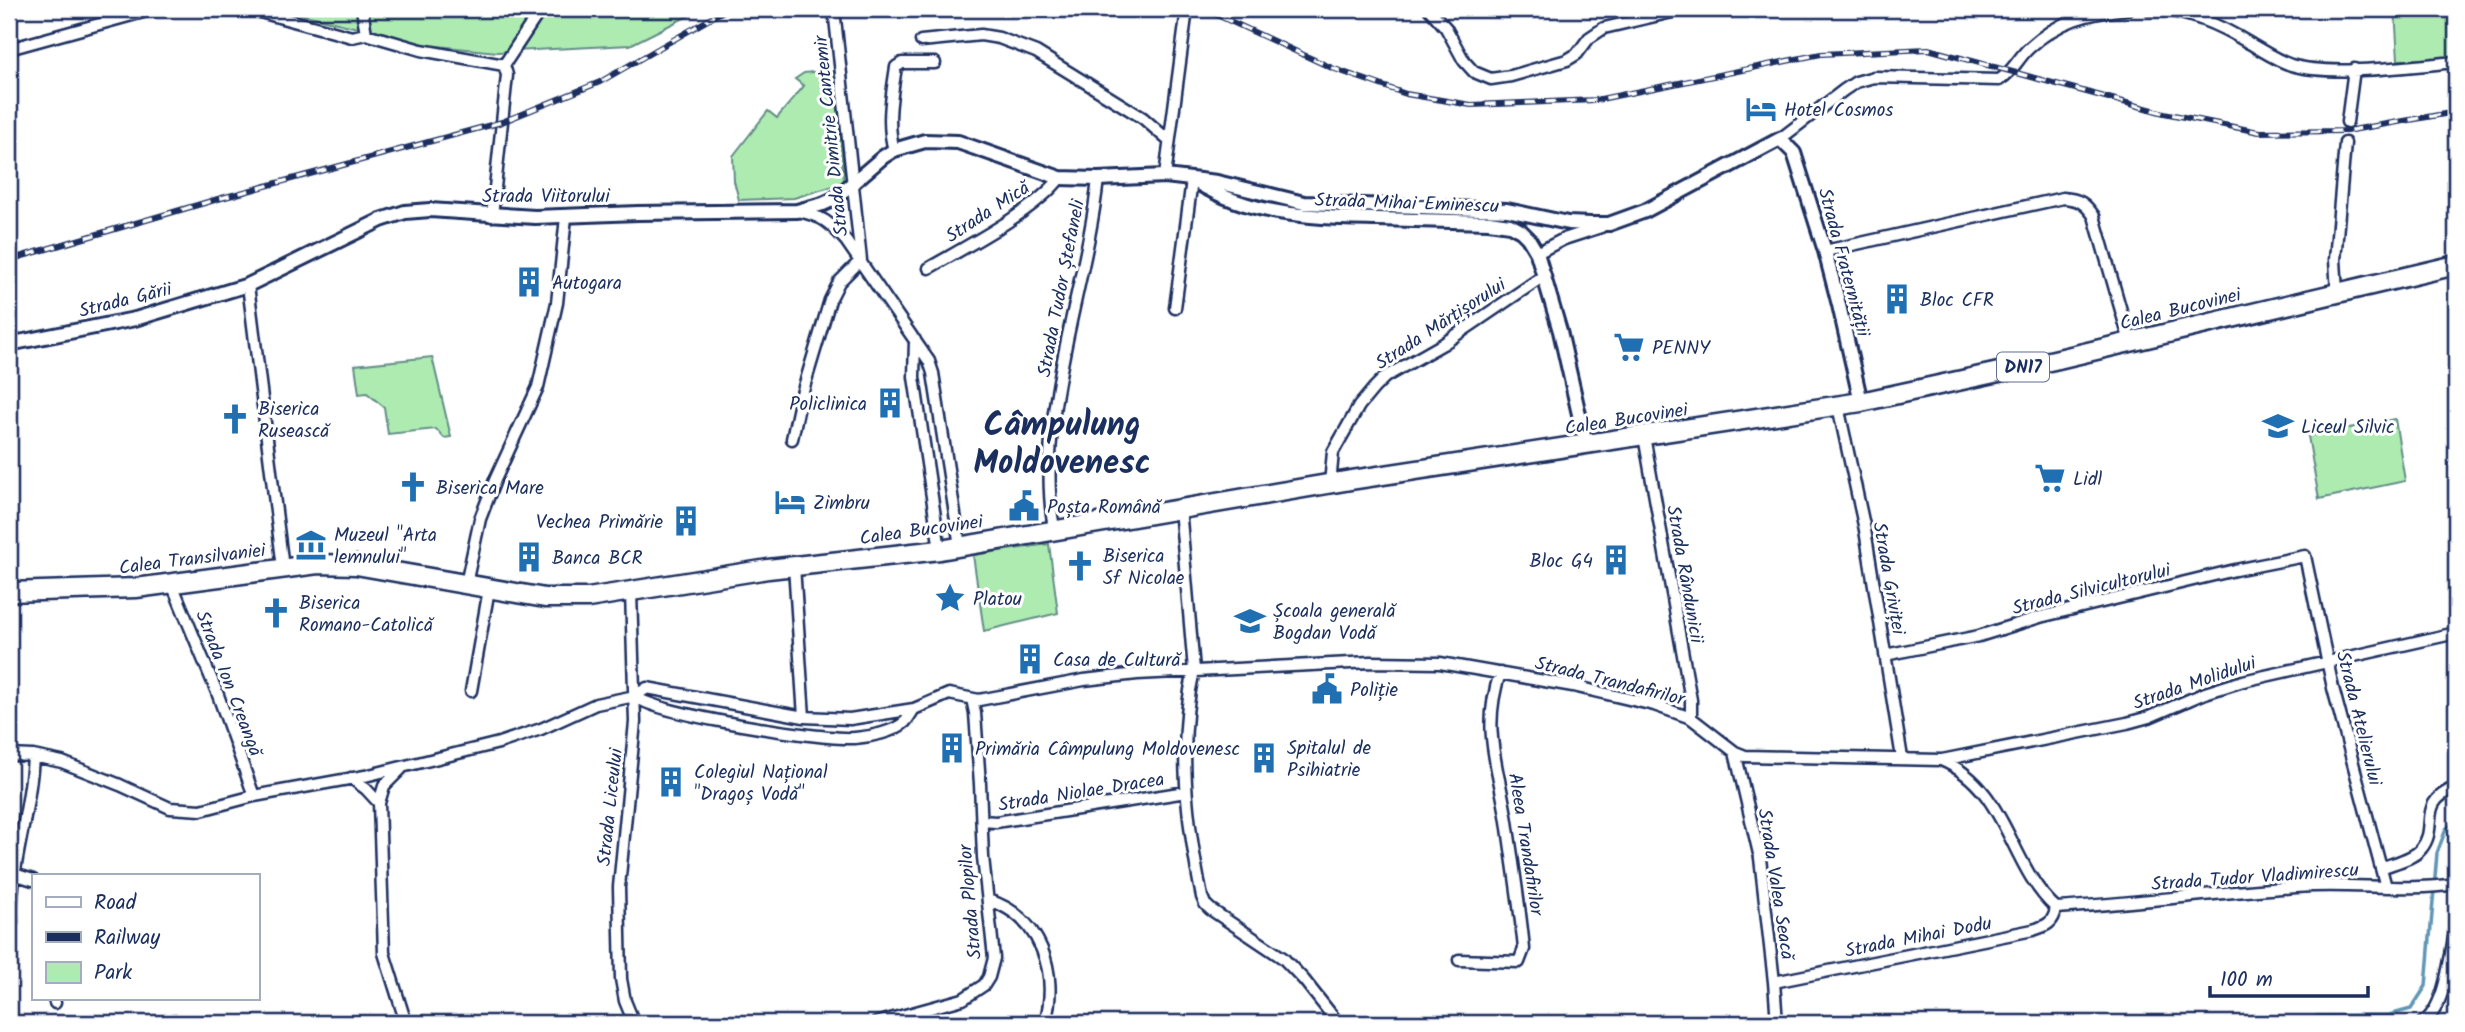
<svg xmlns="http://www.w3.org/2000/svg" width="2465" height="1032" font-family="Kalam,sans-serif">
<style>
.green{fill:#aeebb1;stroke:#648d88;stroke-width:2}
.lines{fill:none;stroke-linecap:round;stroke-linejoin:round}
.stream{stroke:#6096b5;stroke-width:3.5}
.street-casing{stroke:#1b2f5e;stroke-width:15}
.secondary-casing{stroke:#1b2f5e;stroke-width:18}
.highway-casing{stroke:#1b2f5e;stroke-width:23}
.street{stroke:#fff;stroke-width:10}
.secondary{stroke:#fff;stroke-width:12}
.highway{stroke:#fff;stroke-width:18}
.rail-casing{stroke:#1b2f5e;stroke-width:6}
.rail{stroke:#fff;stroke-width:3.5;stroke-dasharray:10;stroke-linecap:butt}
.labels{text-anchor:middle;stroke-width:6;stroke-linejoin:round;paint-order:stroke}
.shield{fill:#fff;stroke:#5f6d8e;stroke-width:2}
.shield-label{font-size:18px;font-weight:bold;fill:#1b2f5e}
.poi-label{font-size:19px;fill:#1b2f5e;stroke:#fff;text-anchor:start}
.street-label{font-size:19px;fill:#1b2f5e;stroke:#fff}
.town-label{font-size:33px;font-weight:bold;fill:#1b2f5e;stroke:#fff}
</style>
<rect width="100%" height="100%" fill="#fff"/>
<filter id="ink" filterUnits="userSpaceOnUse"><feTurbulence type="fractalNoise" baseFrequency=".0143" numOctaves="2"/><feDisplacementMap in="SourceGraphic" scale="14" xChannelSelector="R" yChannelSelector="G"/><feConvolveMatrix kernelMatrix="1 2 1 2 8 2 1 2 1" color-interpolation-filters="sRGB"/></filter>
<g filter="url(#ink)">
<path class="green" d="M280 9H702L630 45 497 52 427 45Z
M2395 9H2456V58L2398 60Z
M813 72H835L844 181 840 184 794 198 739 200 734 181 733 156 768 111 777 118 804 86 795 79 804 73Z
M432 357 451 437 444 438 436 429 388 434 384 407 367 393 359 394 355 365Z
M2395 419 2405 481 2319 499 2308 436Z
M1049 544 1058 613 984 631 973 555Z"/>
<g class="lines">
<path class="stream" d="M2306 1023 2317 1016 2389 1015 2411 1009 2426 986 2437 853 2446 829 2456 820"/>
<g class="street-casing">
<path id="street" d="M249 9 352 37 366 34
M362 9 366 34 421 50 504 65 507 75 492 216
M834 9 861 260
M1429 9 1446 28 1464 61 1474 72 1491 79 1511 76 1567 60 1577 54 1589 38 1604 28 1685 9
M2149 9C2186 10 2218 24 2249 43 2263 51 2276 60 2291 65 2332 77 2413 66 2456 62
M921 41 981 35 999 38 1036 52 1143 118 1168 140
M9 49 154 9
M504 65 541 9
M2347 122 2354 69
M1780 139 1844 90 1856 82 1874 77 1999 80C2013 72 2018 58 2029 48 2059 20 2088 13 2128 9
M894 150C886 123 892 94 896 67L902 63H935
M1165 176 1187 9
M798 211C824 217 828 221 846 241L929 361 933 373 960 546
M1825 251 2063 198C2079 199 2085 203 2094 216L2130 342
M1537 253 1564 239 1601 227
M929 268C967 246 1035 211 1060 178
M248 285 283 568
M2337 292 2335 260 2345 143
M1175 308 1192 180
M915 340 914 377 940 550
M1838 406 1865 530 1902 758
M1644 436 1691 700V718
M792 439 801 397 830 300 839 282 861 260
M1330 484 1333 452 1359 406 1374 388 1385 377 1443 344 1545 275
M1180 508 1194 670C1177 744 1187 824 1202 897L1205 904 1210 909 1283 958 1304 980 1338 1023
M1054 529C1034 417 1086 291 1098 179
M794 566 804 717
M172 584 218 695 254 796
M466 584 480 519 495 480 538 387 557 303 566 217
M631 592 635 722 619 887 621 979 625 1001 634 1023
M1885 655 1979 636 2040 617 2235 570 2305 556 2333 688 2386 887
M471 691 489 589
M635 696C656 715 822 740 855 738 870 737 894 732 905 722 909 718 911 713 914 709
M1735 752 1760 858 1774 982 1777 1023
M9 755 33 756 62 762 120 785 170 808 201 810 254 796 365 776 499 743 541 729 596 704 635 696 647 688 804 717 850 719 914 709 949 694 979 700 1084 680 1137 674 1371 662 1440 663 1573 686 1654 705 1691 718 1735 752 1745 756 1941 760C2008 788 2008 865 2056 908
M1942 760 2127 723 2149 717 2205 693 2243 681 2456 633
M401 769 384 786 379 803 384 953 406 1023
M351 778 366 789 379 803
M982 821 996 822 1186 792
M2381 868C2393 863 2413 859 2421 849 2440 826 2415 804 2456 787
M14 874 33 880
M988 900C1041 916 1059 973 1045 1023
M2056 908C2141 903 2226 891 2312 886 2360 884 2409 891 2456 884
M12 922C9 866 31 812 33 756
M1459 960 1519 962 1524 949C1520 907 1513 864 1507 821 1498 764 1481 731 1500 673
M1774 982 2033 930C2046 926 2054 923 2056 908
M54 999 55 1003
M876 1023 963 999 984 985 989 977 994 958 983 857 980 784 975 713 972 699
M2422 1023C2446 1009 2450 954 2456 927"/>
</g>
<g class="secondary-casing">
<path id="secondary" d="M1196 182C1253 217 1312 217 1377 219 1414 220 1452 221 1489 222L1510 225 1521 231 1528 238 1537 253 1560 331 1586 445
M9 344 135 319 248 285 381 220 405 212 430 210 535 217 638 213 797 211 823 204 834 199 883 157 894 150 925 141 958 142 1060 178 1098 179 1165 176 1217 182 1304 203 1507 210 1568 223 1590 224H1609L1645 211 1780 139 1794 153 1825 251 1839 305 1861 402"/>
</g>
<g class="highway-casing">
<path id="highway" d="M9 592 136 588 318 564 356 565 545 598H588L768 569 940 550 1351 480 1861 402 2054 360 2456 265"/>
</g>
<use href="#street" class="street"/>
<use href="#secondary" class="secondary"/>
<use href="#highway" class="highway"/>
<g class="rail-casing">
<path id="rail" d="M1204 9 1332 68 1406 94 1471 105 1596 100 1821 54 1928 49 2164 113 2259 132 2346 131 2456 112
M9 260 218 199 502 122 600 82 727 9"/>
</g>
<use href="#rail" class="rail"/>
</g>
</g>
<defs>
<g id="hotel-bare" transform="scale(2.415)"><path d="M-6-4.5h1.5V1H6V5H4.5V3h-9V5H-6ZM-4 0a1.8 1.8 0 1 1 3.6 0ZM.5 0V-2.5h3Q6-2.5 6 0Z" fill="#1f6fb2" stroke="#fff" stroke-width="2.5" paint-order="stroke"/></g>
<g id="building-bare" transform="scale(2.415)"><path d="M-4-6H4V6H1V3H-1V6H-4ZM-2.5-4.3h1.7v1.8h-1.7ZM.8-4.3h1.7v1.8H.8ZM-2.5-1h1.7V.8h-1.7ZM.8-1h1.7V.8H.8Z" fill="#1f6fb2" stroke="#fff" stroke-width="2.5" paint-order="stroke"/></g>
<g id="supermarket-bare" transform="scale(2.415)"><path d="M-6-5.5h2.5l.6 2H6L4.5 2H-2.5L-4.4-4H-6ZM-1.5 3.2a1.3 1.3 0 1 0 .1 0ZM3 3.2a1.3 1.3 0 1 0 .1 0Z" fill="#1f6fb2" stroke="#fff" stroke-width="2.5" paint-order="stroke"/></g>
<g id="church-bare" transform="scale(2.415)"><path d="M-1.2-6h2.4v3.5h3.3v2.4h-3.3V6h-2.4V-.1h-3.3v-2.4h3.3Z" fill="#1f6fb2" stroke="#fff" stroke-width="2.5" paint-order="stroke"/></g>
<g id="university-bare" transform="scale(2.415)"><path d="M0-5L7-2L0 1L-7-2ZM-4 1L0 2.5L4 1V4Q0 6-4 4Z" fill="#1f6fb2" stroke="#fff" stroke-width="2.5" paint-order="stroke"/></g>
<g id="civic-bare" transform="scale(2.415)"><path d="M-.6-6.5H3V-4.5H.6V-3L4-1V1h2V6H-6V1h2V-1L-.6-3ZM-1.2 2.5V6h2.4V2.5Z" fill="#1f6fb2" stroke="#fff" stroke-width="2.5" paint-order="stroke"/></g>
<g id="museum-bare" transform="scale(2.415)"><path d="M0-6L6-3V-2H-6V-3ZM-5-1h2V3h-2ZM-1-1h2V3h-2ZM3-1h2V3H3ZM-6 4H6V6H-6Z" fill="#1f6fb2" stroke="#fff" stroke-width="2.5" paint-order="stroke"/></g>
<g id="sight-bare" transform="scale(2.415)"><path d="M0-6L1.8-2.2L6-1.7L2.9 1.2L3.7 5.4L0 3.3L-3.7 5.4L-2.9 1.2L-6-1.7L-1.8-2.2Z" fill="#1f6fb2" stroke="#fff" stroke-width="2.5" paint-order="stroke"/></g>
<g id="school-bare" transform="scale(2.415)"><path d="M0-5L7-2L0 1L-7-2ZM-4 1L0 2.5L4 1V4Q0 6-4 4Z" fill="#1f6fb2" stroke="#fff" stroke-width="2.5" paint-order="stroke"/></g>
</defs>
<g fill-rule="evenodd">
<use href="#hotel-bare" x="1761" y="109"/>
<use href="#building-bare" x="529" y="282"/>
<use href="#building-bare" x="1897" y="299"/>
<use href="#supermarket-bare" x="1629" y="347"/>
<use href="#building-bare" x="890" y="403"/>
<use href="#church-bare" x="235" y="419"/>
<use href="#university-bare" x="2278" y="426"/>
<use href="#supermarket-bare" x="2050" y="478"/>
<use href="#church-bare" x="413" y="487"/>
<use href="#hotel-bare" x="790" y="502"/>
<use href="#civic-bare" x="1024" y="506"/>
<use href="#building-bare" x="686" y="521"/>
<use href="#museum-bare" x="311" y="545"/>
<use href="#building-bare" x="529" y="557"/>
<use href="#building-bare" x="1616" y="560"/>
<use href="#church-bare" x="1080" y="566"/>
<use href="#sight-bare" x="950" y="598"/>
<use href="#church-bare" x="276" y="613"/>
<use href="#school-bare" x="1250" y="621"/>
<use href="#building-bare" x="1030" y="659"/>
<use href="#civic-bare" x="1327" y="689"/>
<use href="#building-bare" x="952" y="748"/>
<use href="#building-bare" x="1264" y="758"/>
<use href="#building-bare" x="671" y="782"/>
</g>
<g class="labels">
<rect class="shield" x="1997" y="352.5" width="52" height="29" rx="5"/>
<g class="shield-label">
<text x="2023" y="373">DN17</text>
</g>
<g class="poi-label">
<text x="1784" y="116">Hotel Cosmos</text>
<text x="552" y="289">Autogara</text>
<text x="1920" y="306">Bloc CFR</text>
<text x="1652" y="354">PENNY</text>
<text x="867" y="410" text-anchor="end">Policlinica</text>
<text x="258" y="415">Biserica<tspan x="258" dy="22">Rusească</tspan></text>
<text x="2301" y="433">Liceul Silvic</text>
<text x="2073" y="485">Lidl</text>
<text x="436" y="494">Biserica Mare</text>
<text x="813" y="509">Zimbru</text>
<text x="1047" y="513">Poșta Română</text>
<text x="663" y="528" text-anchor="end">Vechea Primărie</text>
<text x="334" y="541">Muzeul "Arta<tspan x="334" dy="22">lemnului"</tspan></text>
<text x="1103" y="562">Biserica<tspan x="1103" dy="22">Sf Nicolae</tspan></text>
<text x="552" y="564">Banca BCR</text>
<text x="1593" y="567" text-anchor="end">Bloc G4</text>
<text x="973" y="605">Platou</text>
<text x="299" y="609">Biserica<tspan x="299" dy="22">Romano-Catolică</tspan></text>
<text x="1273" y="617">Școala generală<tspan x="1273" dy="22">Bogdan Vodă</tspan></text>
<text x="1053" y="666">Casa de Cultură</text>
<text x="1350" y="696">Poliție</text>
<text x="1287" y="754">Spitalul de<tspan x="1287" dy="22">Psihiatrie</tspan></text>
<text x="975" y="755">Primăria Câmpulung Moldovenesc</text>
<text x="694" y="778">Colegiul Național<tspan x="694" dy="22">"Dragoș Vodă"</tspan></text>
</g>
<g class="street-label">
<text transform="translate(830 136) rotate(-96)" y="7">Strada Dimitrie Cantemir</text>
<text x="546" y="202">Strada Viitorului</text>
<text transform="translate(1407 202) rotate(2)" y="7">Strada Mihai Eminescu</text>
<text transform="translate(987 211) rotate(-33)" y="7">Strada Mică</text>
<text transform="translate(1845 262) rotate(75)" y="7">Strada Fraternității</text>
<text transform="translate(1060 288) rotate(-79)" y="7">Strada Tudor Ștefaneli</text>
<text transform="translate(125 299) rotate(-14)" y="7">Strada Gării</text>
<text transform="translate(2180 308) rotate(-14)" y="7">Calea Bucovinei</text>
<text transform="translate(1440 323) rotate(-33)" y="7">Strada Mărțișorului</text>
<text transform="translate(1626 418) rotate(-9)" y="7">Calea Bucovinei</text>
<text transform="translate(921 529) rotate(-8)" y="7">Calea Bucovinei</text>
<text transform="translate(192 558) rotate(-7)" y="7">Calea Transilvaniei</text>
<text transform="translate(1686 574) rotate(80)" y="7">Strada Rândunicii</text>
<text transform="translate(1890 578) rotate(80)" y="7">Strada Griviței</text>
<text transform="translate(2091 588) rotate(-14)" y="7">Strada Silvicultorului</text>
<text transform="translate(1610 680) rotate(14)" y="7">Strada Trandafirilor</text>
<text transform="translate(2194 682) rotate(-19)" y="7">Strada Molidului</text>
<text transform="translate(230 683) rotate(69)" y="7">Strada Ion Creangă</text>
<text transform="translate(2360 718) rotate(76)" y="7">Strada Atelierului</text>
<text transform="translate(1081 791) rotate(-9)" y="7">Strada Niolae Dracea</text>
<text transform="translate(609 807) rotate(-84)" y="7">Strada Liceului</text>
<text transform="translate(1527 844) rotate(81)" y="7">Aleea Trandafirilor</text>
<text transform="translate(2255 876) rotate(-4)" y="7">Strada Tudor Vladimirescu</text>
<text transform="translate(1777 884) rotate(81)" y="7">Strada Valea Seacă</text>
<text transform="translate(969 902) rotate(-95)" y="7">Strada Plopilor</text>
<text transform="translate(1918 936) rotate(-11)" y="7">Strada Mihai Dodu</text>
</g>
<g class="town-label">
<text x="1062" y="435">Câmpulung<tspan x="1062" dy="38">Moldovenesc</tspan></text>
</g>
</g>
<rect width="2465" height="1032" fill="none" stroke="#fff" stroke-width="35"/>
<rect x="18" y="18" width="2430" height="997" fill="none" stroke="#1b2f5e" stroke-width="2.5" filter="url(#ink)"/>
<rect x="32" y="874" width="228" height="126" fill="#ffffff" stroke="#a4acbf" stroke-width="2"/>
<rect x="46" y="897" width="35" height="10" fill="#ffffff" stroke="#a4acbf" stroke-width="2"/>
<text x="94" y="909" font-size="21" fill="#1b2f5e">Road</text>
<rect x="46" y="932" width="35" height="10" fill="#1b2f5e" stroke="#a4acbf" stroke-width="2"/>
<text x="94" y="944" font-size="21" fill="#1b2f5e">Railway</text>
<rect x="46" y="962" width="35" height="21" fill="#aeebb1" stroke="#a4acbf" stroke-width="2"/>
<text x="94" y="979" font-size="21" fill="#1b2f5e">Park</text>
<path d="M2210 986v10h158v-10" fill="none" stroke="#1b2f5e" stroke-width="3.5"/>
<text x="2220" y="986" font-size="21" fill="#1b2f5e" stroke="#ffffff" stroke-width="5" paint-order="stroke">100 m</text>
</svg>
